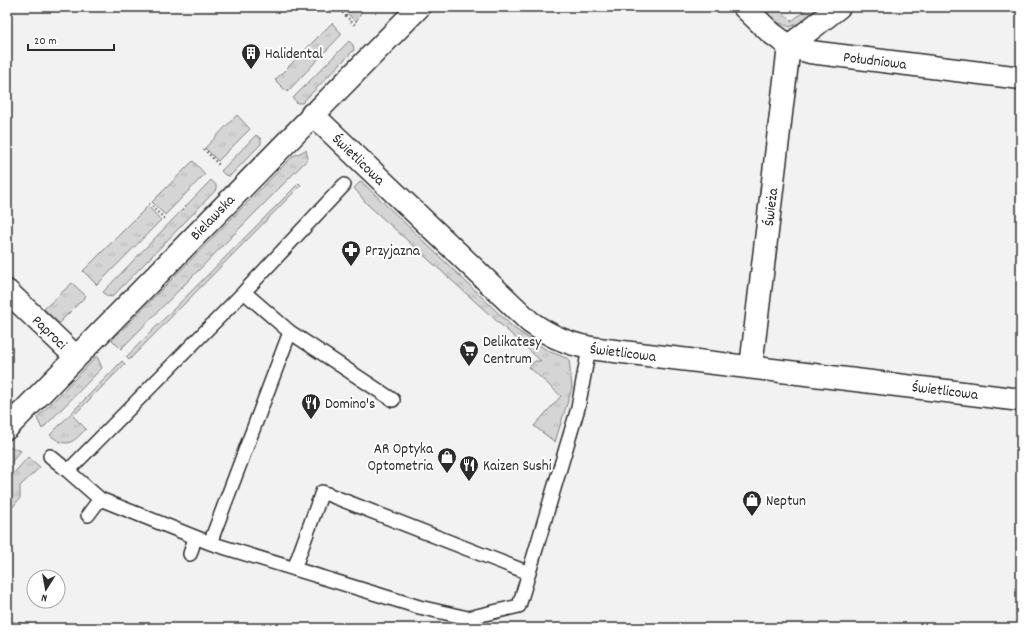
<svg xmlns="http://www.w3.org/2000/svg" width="1028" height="635" font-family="Dekko,sans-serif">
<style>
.grass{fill:url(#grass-tufts);stroke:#808080}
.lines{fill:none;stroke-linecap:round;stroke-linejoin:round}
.service-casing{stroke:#2b2b2b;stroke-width:16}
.minor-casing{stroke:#2b2b2b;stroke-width:25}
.tertiary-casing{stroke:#2b2b2b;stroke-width:25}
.path{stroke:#2b2b2b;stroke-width:2.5;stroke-dasharray:1 3;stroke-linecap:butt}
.service{stroke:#fff;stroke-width:13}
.minor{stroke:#fff;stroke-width:22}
.tertiary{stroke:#fff;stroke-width:22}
.labels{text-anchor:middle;stroke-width:4;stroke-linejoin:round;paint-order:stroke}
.poi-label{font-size:15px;fill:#2b2b2b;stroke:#fff;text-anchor:start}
.street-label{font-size:15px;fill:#2b2b2b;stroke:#fff}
</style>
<defs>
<pattern id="grass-tufts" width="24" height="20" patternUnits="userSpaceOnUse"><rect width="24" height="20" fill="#d5d5d5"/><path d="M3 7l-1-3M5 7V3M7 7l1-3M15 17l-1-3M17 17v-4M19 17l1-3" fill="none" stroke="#b7b7b7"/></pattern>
</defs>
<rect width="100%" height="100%" fill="#f2f2f2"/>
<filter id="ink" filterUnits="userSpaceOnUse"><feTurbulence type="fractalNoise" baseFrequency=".025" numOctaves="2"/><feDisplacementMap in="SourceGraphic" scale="8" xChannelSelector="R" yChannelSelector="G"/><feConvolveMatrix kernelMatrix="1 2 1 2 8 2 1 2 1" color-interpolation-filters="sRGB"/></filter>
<g filter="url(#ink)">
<path class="grass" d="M347 7H364L356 22 344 10Z
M759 7H777L792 21 809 7H820L801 22 790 27 777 22Z
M332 23 342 34 287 92 275 80Z
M349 41 353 45 354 50 302 103H297L293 98Z
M237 115 250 129 218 161 205 148Z
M256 135 261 139V144L230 176 225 175 221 171Z
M306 150 308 159 121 349 112 340 293 156Z
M193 161 205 174 165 215 152 202Z
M211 180 216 185V190L112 297 107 296 103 292Z
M361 181 515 329 548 351 569 359 572 388 555 442 534 426 561 396 529 367 535 361H541L367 204 354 188Z
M299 183 301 185 129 360 126 357Z
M148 206 161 220 97 285 83 271Z
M72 283 86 296 59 323 44 309Z
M97 356 102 368 42 429 37 418Z
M122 361 125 364 73 416 86 429C72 443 67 449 50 435Z
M11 447 21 451 7 467V451Z
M28 457 40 467 20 486V498L7 514V481Z
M7 621 54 628H7Z"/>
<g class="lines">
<g class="service-casing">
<path id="service" d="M244 292 290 332 210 543 100 499 68 471 244 292 344 185
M290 332 393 400
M50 456 68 471
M88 515 100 499
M210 543 419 607 468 618 519 606 578 408 589 348
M190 554 195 538
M294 569 322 492 529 573"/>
</g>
<g class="minor-casing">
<path id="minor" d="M744 7 770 32 789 46 810 52 1021 78
M312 114 530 322C551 337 572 346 598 349L1021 400
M7 291 75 356
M751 367 789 46 839 7"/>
</g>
<g class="tertiary-casing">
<path id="tertiary" d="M7 428 419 7"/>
</g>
<path class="path" d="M337 7 356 26
M204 149 220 166
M149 204 166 220"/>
<use href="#service" class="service"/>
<use href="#minor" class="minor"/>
<use href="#tertiary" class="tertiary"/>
</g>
</g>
<defs>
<g id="building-pin" transform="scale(1)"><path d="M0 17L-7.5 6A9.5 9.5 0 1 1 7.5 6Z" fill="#2b2b2b" stroke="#fff"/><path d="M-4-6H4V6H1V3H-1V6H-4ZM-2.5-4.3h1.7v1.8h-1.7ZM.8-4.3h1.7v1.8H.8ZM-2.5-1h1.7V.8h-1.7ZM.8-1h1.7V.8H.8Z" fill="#fff"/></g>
<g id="pharmacy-pin" transform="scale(1)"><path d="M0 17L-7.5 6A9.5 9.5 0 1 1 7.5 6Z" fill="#2b2b2b" stroke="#fff"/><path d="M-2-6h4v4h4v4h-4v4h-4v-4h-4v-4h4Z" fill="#fff"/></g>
<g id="supermarket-pin" transform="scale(1)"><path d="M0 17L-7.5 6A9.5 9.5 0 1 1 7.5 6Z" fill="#2b2b2b" stroke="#fff"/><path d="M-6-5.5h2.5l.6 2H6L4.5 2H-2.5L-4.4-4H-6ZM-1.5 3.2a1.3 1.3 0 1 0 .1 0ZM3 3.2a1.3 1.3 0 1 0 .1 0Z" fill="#fff"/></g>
<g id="restaurant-pin" transform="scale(1)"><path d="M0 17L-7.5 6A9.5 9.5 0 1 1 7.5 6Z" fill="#2b2b2b" stroke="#fff"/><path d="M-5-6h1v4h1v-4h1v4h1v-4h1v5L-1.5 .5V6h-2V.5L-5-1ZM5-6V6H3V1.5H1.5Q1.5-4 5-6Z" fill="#fff"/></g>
<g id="shop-pin" transform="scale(1)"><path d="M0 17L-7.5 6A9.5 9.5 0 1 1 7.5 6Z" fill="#2b2b2b" stroke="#fff"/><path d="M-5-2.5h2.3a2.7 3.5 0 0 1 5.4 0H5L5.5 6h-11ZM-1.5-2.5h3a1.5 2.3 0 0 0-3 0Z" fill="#fff"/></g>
</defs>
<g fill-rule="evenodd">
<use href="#building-pin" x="251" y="53"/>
<use href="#pharmacy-pin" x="351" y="250"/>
<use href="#supermarket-pin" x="469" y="350"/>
<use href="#restaurant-pin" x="311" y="403"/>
<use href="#shop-pin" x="447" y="457"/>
<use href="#restaurant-pin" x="469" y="465"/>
<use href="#shop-pin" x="752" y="500"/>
</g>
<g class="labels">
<g class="poi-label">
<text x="265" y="58">Halidental</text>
<text x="365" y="255">Przyjazna</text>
<text x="483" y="346">Delikatesy<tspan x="483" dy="17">Centrum</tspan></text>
<text x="325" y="408">Domino's</text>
<text x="433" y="453" text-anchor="end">AR Optyka<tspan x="433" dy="17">Optometria</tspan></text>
<text x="483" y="470">Kaizen Sushi</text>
<text x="766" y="505">Neptun</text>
</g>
<g class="street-label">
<text transform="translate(875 60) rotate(7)" y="5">Południowa</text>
<text transform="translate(359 159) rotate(44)" y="5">Świetlicowa</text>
<text transform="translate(770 207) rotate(-83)" y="5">Świeża</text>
<text transform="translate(212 217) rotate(-46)" y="5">Bielawska</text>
<text transform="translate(50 332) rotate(44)" y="5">Paproci</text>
<text transform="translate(623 352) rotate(7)" y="5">Świetlicowa</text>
<text transform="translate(945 390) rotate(7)" y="5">Świetlicowa</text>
</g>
</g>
<rect width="1028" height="635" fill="none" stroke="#fff" stroke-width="24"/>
<rect x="12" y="12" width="1004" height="611" fill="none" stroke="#2b2b2b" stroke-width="1.5" filter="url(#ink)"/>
<g transform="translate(46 589) rotate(191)"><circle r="19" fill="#ffffff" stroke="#aaaaaa"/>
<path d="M0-3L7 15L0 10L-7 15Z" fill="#2b2b2b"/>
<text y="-6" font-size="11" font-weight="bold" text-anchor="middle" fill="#2b2b2b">N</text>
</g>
<path d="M28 44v6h86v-6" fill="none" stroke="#2b2b2b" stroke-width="2"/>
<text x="34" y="44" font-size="12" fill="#2b2b2b" stroke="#ffffff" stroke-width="3" paint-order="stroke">20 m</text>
</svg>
